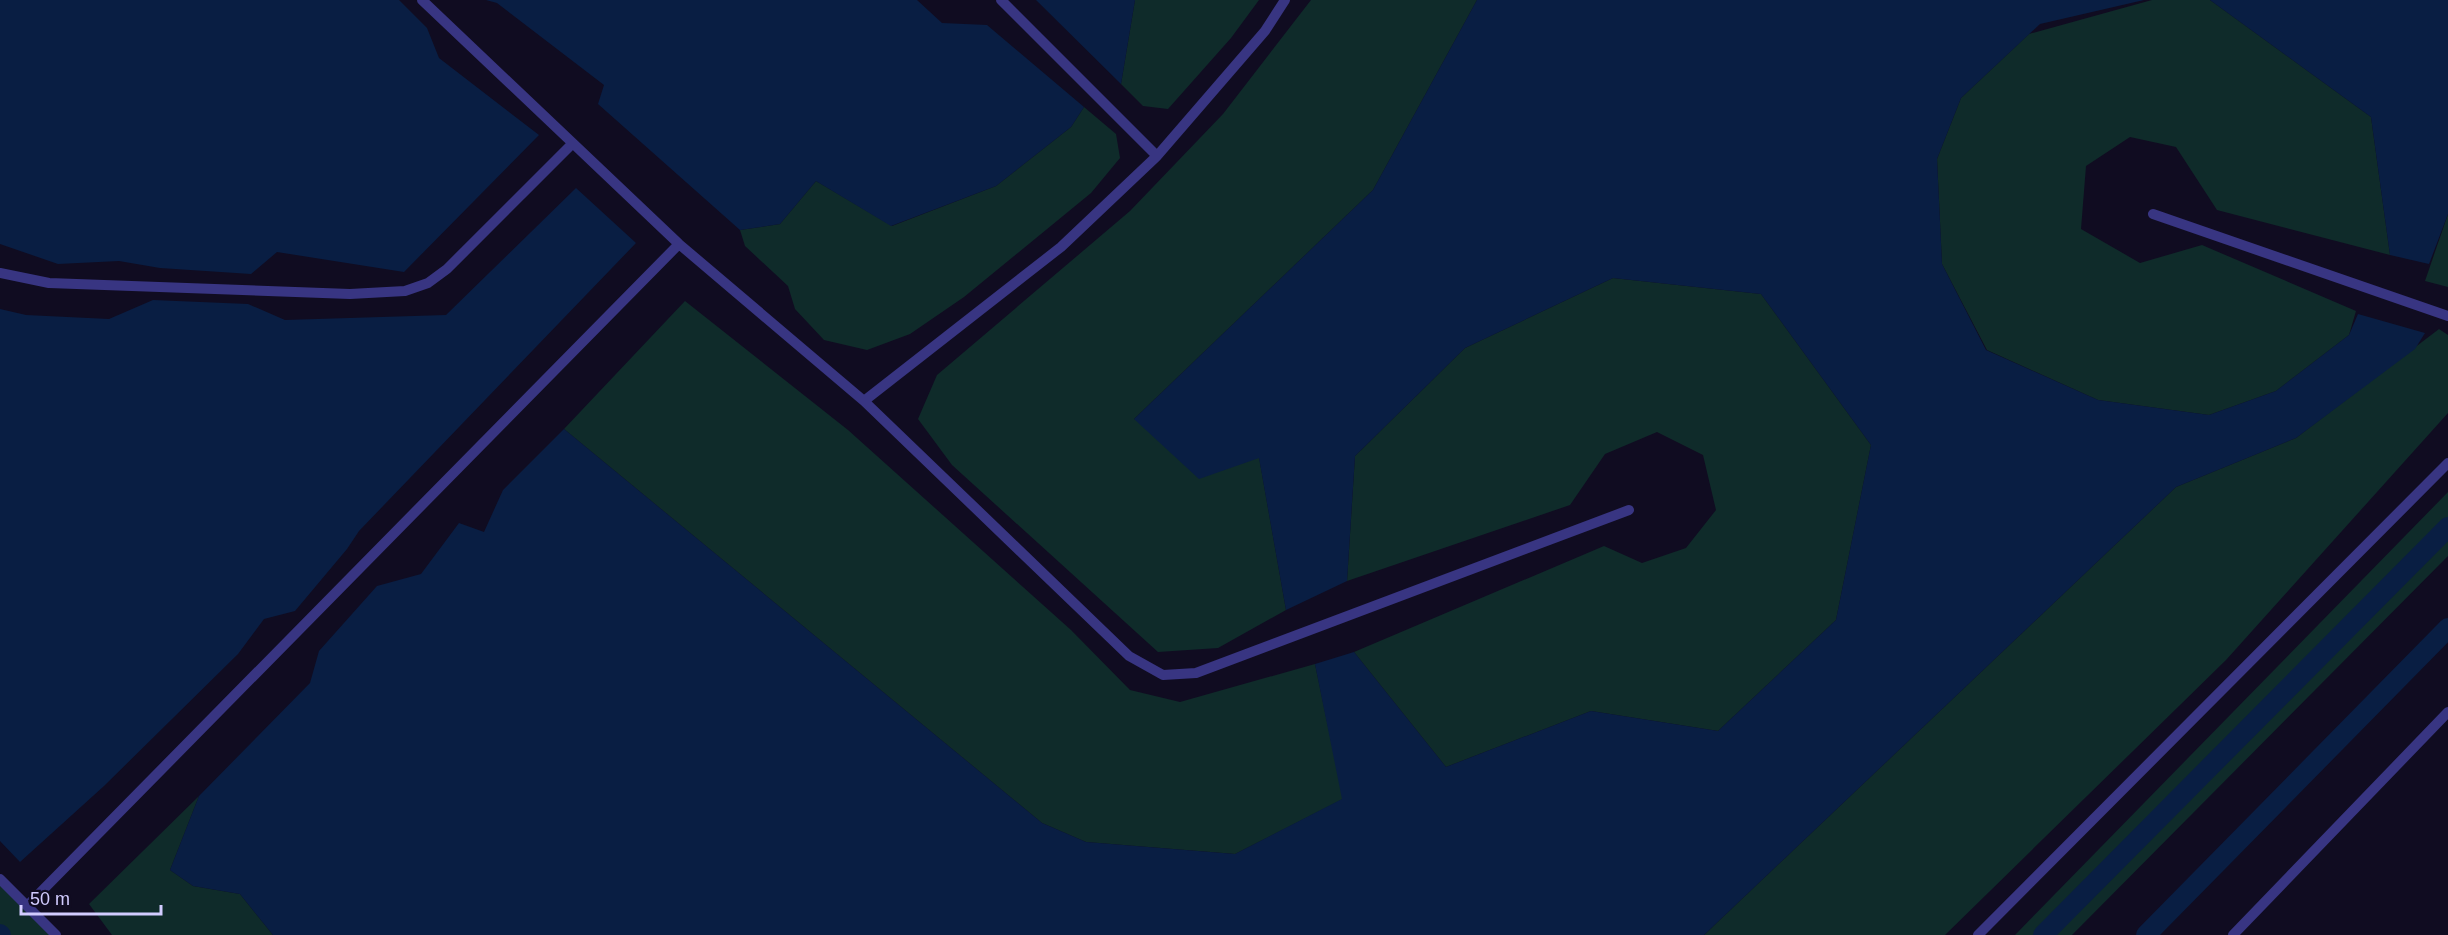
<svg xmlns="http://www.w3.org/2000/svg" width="2448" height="935" font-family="Arial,sans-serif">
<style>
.green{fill:#0f2b2a}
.water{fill:#091e43}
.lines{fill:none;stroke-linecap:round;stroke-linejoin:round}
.canal{stroke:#091e43;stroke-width:20}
.service{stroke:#383582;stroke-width:10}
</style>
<rect width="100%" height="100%" fill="#100c21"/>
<path class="green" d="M1135 0H1259L1231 38 1168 109 1143 106 1121 84Z
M1311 0H1477L1373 190 1134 419 1259 457 1286 610 1218 648 1158 652 952 465 918 419 937 375 1130 211 1223 114Z
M2152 0H2210L2371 117 2390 255 2217 210 2176 147 2130 137 2086 166 2081 229 2140 263 2202 245 2356 311 2349 335 2276 391 2209 415 2098 400 1987 350 1942 264 1937 159 1961 98 2029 34Z
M1084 107 1116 134 1120 158 1091 193 964 297 910 334 867 350 824 340 795 309 788 286 745 246 740 230 780 224 816 181 892 226 996 186 1071 127Z
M2448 214V287L2425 281Z
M1613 278 1761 294 1871 445 1836 620 1718 731 1591 711 1446 767 1354 652 1604 546 1642 563 1686 548 1716 510 1703 455 1657 432 1605 454 1570 505 1347 581 1355 456 1465 348Z
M685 301 848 430 1071 630 1130 690 1180 702 1315 664 1343 799 1235 854 1086 842 1042 823 564 429Z
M2439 329 2448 335V413L2226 660 1945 935H1704L2176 487 2296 438Z
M2448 492V556L2072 935H2015Z
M199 796 170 870 193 886 240 894 273 935H112L89 904Z
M0 884 54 935H0Z"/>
<path class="water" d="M0 0H399L427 28 439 58 539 135 404 272 277 252 251 274 160 268 119 261 58 264 0 244Z
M486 0H917L942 23 987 25 1084 107 1071 127 996 186 891 226 816 181 780 224 740 230 598 104 604 85 497 3Z
M1036 0H1135L1121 84Z
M1477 0H2144L2040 24 1961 98 1937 159 1942 264 1986 350 2098 400 2209 415 2276 391 2349 335 2358 314 2425 333 2415 349 2296 438 2176 487 1704 935H273L240 894 193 886 170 870 199 796 310 683 319 651 377 586 421 574 459 523 484 532 503 490 564 429 1042 823 1086 842 1235 854 1342 799 1315 664 1354 652 1446 767 1591 711 1718 731 1836 620 1871 445 1761 294 1613 278 1465 348 1355 456 1347 581 1286 610 1259 458 1199 479 1134 419 1373 190Z
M2210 0H2448V214L2429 264 2390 255 2371 117Z
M576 188 636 243 359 531 347 549 295 611 264 619 238 654 104 786 20 862 0 841V309L26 315 109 319 153 300 248 304 285 320 446 315Z"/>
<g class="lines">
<path class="canal" d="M0 934 1 935
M2043 935 2448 527
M2146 935 2448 628"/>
<path class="service" d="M422 0 679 244 864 401 1129 656 1163 675 1196 673 1629 510
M1001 0 1157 156
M2153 214 2448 316
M0 273 49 283 350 294 405 291 428 283 447 269 572 144
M864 401 1061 247 1157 156 1265 31 1285 0
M0 879 56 935
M27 906 679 244
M1978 935 2448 463
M2233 935 2448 712"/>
</g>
<path d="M21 905v9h140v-9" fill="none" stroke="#d2ccff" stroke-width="3"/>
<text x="30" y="905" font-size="18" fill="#d2ccff" stroke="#100c21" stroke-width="4.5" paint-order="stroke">50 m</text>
</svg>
